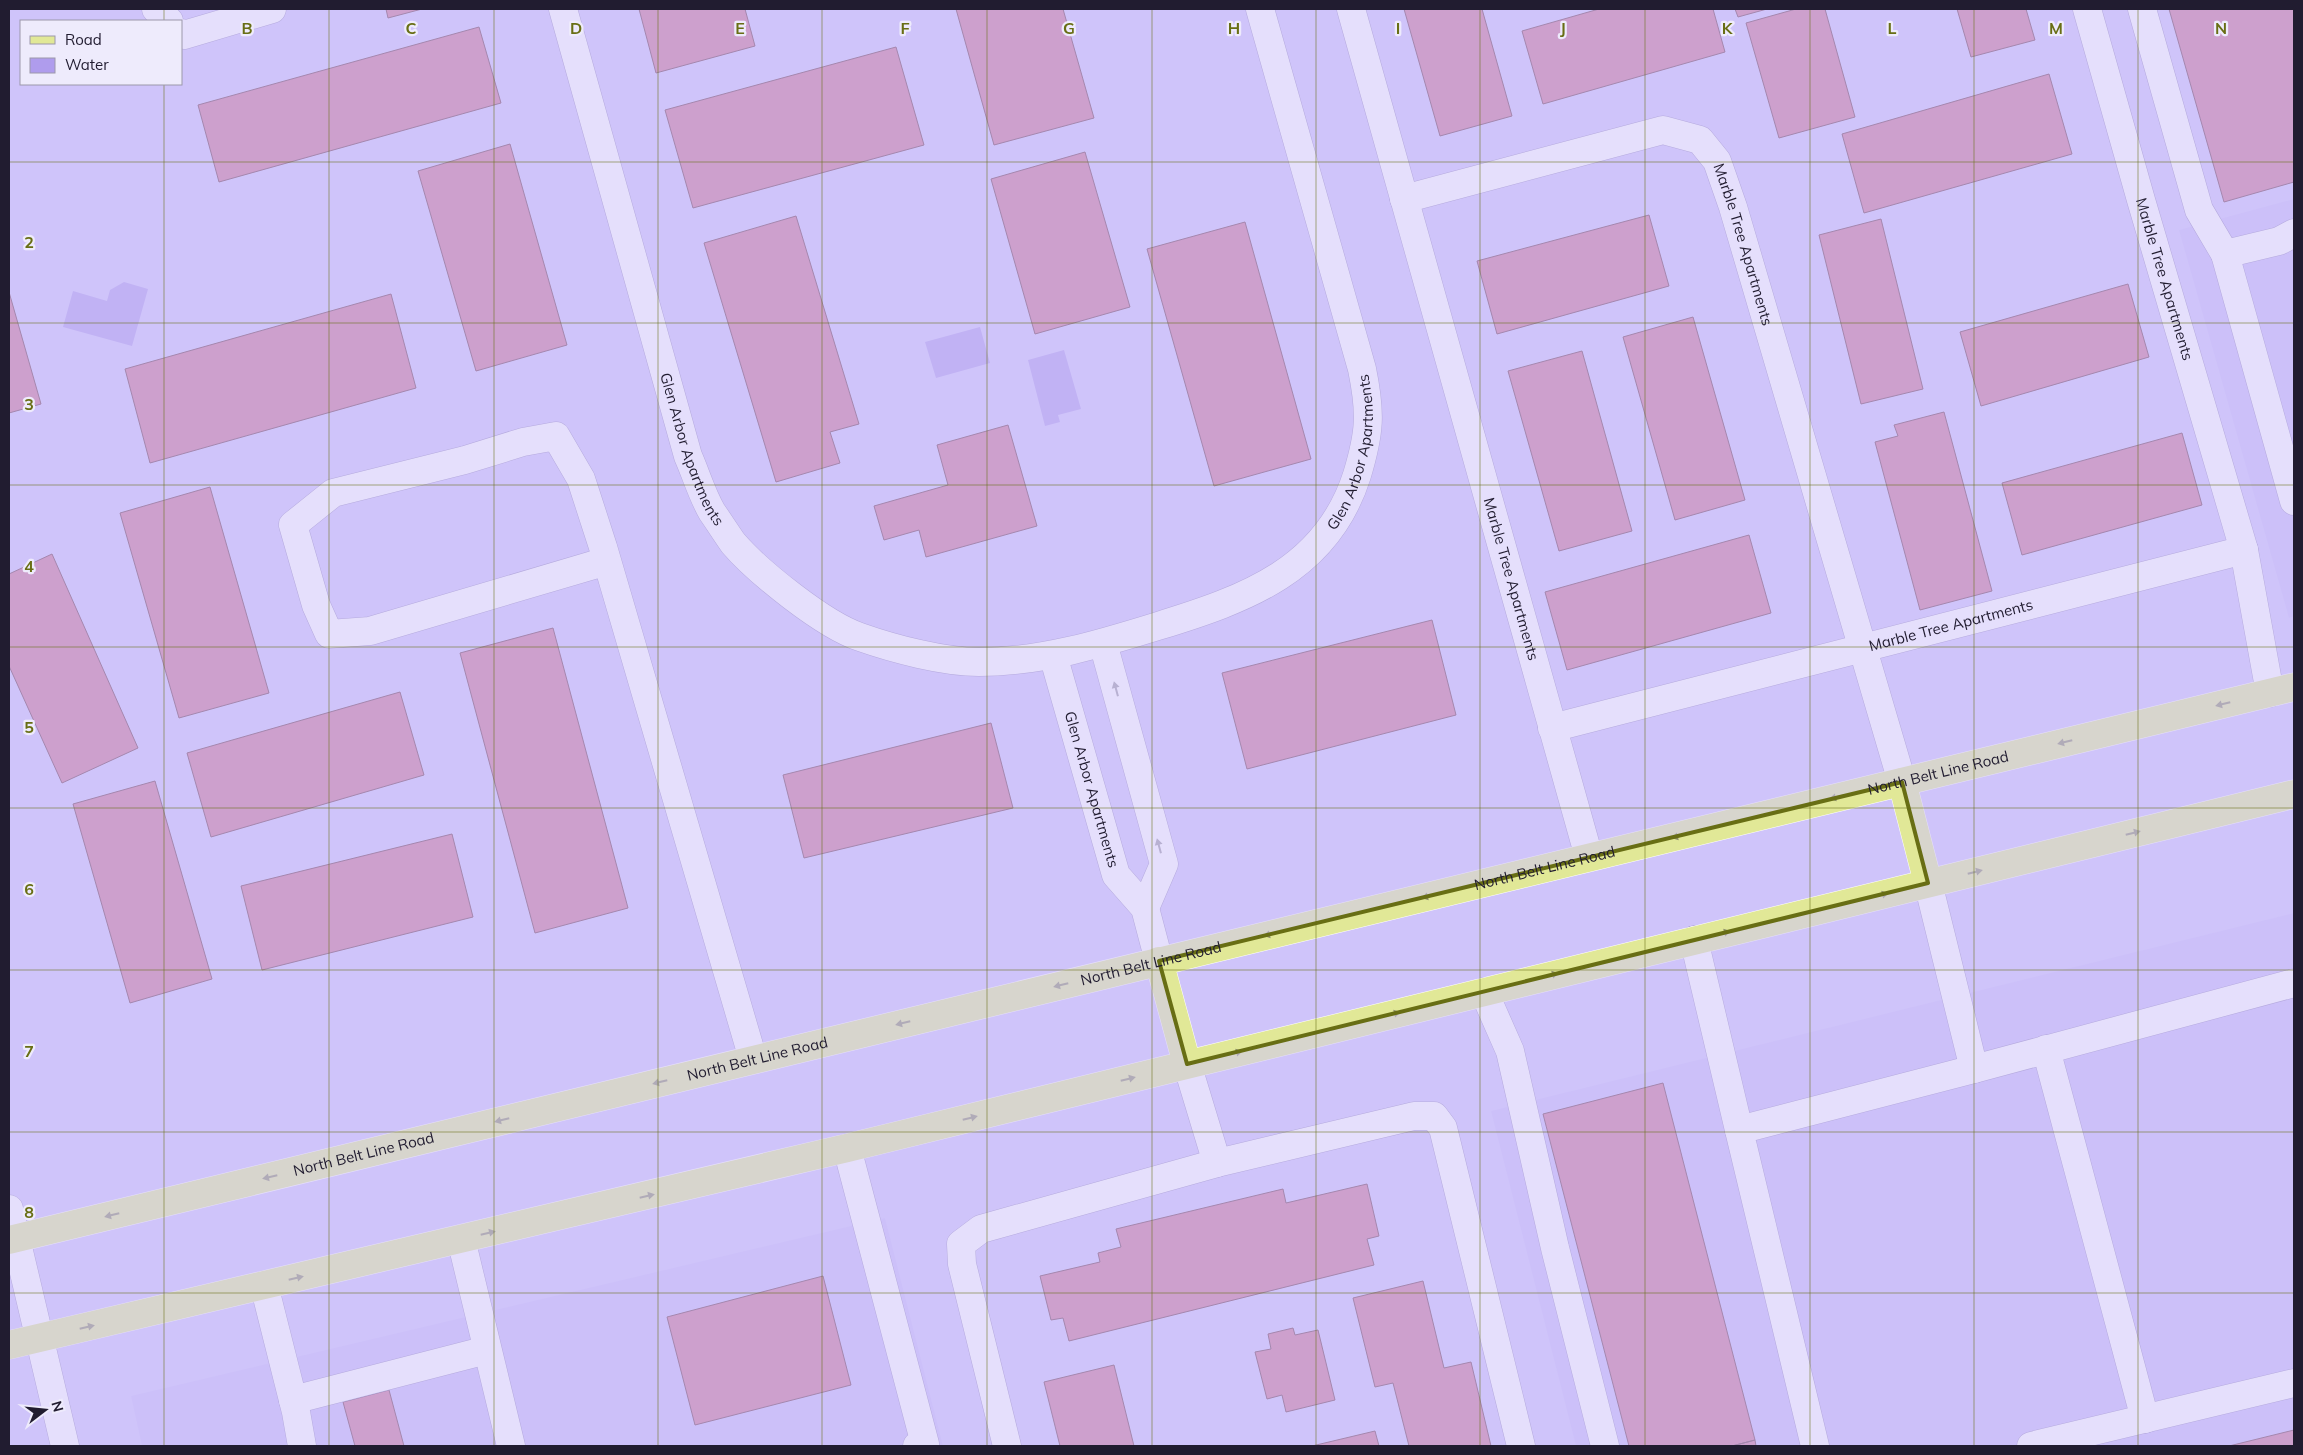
<svg xmlns="http://www.w3.org/2000/svg" width="2303" height="1455" font-family="Mulish,sans-serif">
<style>
.built{fill:#c8bbf9}
.water{fill:#af9ced}
.building{fill:#ca7398;stroke:#703d53}
.lines{fill:none;stroke-linecap:round;stroke-linejoin:round}
.minor-casing{stroke:#968bbe;stroke-width:29}
.major-casing{stroke:#fff;stroke-width:29}
.minor{stroke:#fff;stroke-width:28}
.major{stroke:#e1e897;stroke-width:28}
.oneway{fill:#9b99a2}
.oneway2{fill:#8b8c69}
.marked{fill:none;stroke:#686e14;stroke-width:4;stroke-linejoin:round}
.grid{fill:none;stroke:#686e14;stroke-width:1;stroke-opacity:0.55}
.labels{text-anchor:middle;stroke-width:4.5;stroke-linejoin:round;paint-order:stroke}
.street-label{font-size:15px;fill:#211c30;stroke:#eeebfc}
.grid-label{font-size:16px;text-anchor:middle;font-weight:bold;fill:#686e14;stroke:#eeebfc;stroke-width:4.5;stroke-linejoin:round;paint-order:stroke}
</style>
<rect width="100%" height="100%" fill="#cfc4fa"/>
<path class="built" d="M2294 199V616L2289 618 2179 230Z
M2294 913V1446H1576L1491 1111Z
M885 1218 943 1446H142L131 1396Z"/>
<path class="water" d="M124 282 148 289 132 346 63 327 73 291 107 301 110 290Z
M980 327 990 363 936 378 925 342Z
M1064 350 1081 409 1058 415 1060 422 1045 426 1028 360Z"/>
<path class="building" d="M386 9H422L388 18Z
M639 9H745L755 46 656 73Z
M956 9H1063L1094 118 994 145Z
M1404 9H1482L1512 116 1440 136Z
M1599 9H1713L1725 52 1543 104 1522 31Z
M1735 9H1767L1738 17Z
M1796 9H1825L1855 117 1779 138 1746 23Z
M1957 9H2026L2035 40 1971 57Z
M2169 9H2294V182L2224 202Z
M479 27 501 103 219 182 198 105Z
M896 47 924 145 693 208 665 110Z
M2049 74 2072 154 1864 213 1842 134Z
M510 144 567 345 476 371 418 171Z
M1085 152 1130 307 1035 334 991 179Z
M1649 215 1669 286 1497 334 1477 261Z
M796 216 859 424 830 432 840 463 776 482 704 243Z
M1881 219 1923 389 1861 404 1819 235Z
M1245 222 1311 459 1214 486 1147 249Z
M2128 284 2149 357 1981 406 1960 332Z
M9 292 41 404 9 413Z
M391 294 416 388 150 463 125 369Z
M1693 317 1745 500 1675 520 1623 337Z
M1582 351 1632 531 1559 551 1508 371Z
M1944 412 1992 591 1920 610 1875 442 1898 436 1894 425Z
M1008 425 1037 526 926 557 919 530 884 540 874 506 948 485 937 445Z
M2182 433 2202 505 2022 555 2002 483Z
M210 487 269 693 179 718 120 513Z
M1749 535 1771 613 1567 670 1545 592Z
M52 554 138 748 62 783 9 666V574Z
M1432 620 1456 715 1247 769 1222 673Z
M553 628 628 908 535 933 460 653Z
M400 692 424 775 211 837 187 753Z
M991 723 1013 808 804 858 783 775Z
M155 781 212 979 130 1003 73 804Z
M452 834 473 917 262 970 241 886Z
M1663 1083 1755 1440 1732 1446H1629L1543 1114Z
M1367 1184 1379 1236 1367 1239 1374 1265 1069 1341 1063 1318 1051 1320 1040 1276 1100 1262 1098 1253 1121 1247 1116 1229 1283 1189 1286 1203Z
M823 1276 851 1385 695 1425 667 1317Z
M1423 1281 1444 1368 1471 1362 1491 1446H1409L1393 1383 1375 1387 1353 1298Z
M1293 1328 1295 1335 1318 1330 1335 1400 1286 1412 1282 1395 1267 1399 1255 1352 1271 1349 1268 1334Z
M1114 1365 1134 1446H1060L1044 1382Z
M389 1390 404 1446H355L343 1402Z
M2294 1430V1446H2229Z
M1375 1431 1379 1446H1312Z
M1755 1440 1756 1446H1732Z"/>
<g class="lines">
<g class="minor-casing">
<g id="minor">
<path d="M156 9 169 21"/>
<path id="s1" d="M563 9 688 456C696 474 702 495 712 512 719 522 726 533 733 543 758 572 824 625 860 637 894 649 944 662 979 662 1041 662 1100 644 1158 626 1246 599 1327 570 1357 475 1370 432 1371 413 1362 369L1260 9"/>
<path id="s2" d="M1351 9 1589 857"/>
<path id="s3" d="M2087 9 2141 200 2244 550 2270 693"/>
<path d="M2142 9 2199 210 2225 254 2294 501"/>
<path d="M181 33 184 35 272 9"/>
<path id="s4" d="M1404 199 1663 130 1700 140 1717 161 1733 207 1902 782"/>
<path d="M2225 254 2279 241 2294 233"/>
<path d="M607 561 370 631 329 634 316 605 293 525 333 493 465 460 523 442 556 436 581 479 603 547 753 1059"/>
<path d="M1103 643 1164 864 1145 908"/>
<path id="s5" d="M1053 655 1116 875 1145 908 1159 961"/>
<path id="s6" d="M1552 728 2244 550"/>
<path d="M1928 883 1974 1069 2294 983"/>
<path d="M1694 940 1739 1130"/>
<path d="M1484 992 1510 1051 1555 1248 1605 1446"/>
<path d="M2046 1049 2145 1419"/>
<path d="M1187 1064 1217 1163 1414 1116H1434L1443 1128 1521 1446"/>
<path d="M847 1148 925 1444 917 1446"/>
<path d="M9 1209 65 1446"/>
<path d="M461 1239 511 1446"/>
<path d="M264 1285 296 1412 302 1446"/>
<path d="M293 1400 487 1350"/>
<path d="M1007 1446 962 1264 961 1244 981 1229 1217 1163"/>
<path d="M1815 1446 1739 1130 1974 1069"/>
<path d="M2031 1446 2294 1383"/>
</g>
</g>
<g class="major-casing">
<g id="major">
<path d="M1902 782 1928 883"/>
<path d="M1159 961 1187 1064"/>
<path id="s7" d="M9 1240 2294 687"/>
<path d="M9 1345 847 1148 2294 794"/>
</g>
</g>
<use href="#minor" class="minor"/>
<use href="#major" class="major"/>
</g>
<defs><path id="oneway-solid" d="M-6-.8H1V-3.2L6.5 0L1 3.2V.8H-6Z" transform="scale(1.25)"/></defs>
<g class="oneway">
<use href="#oneway-solid" transform="translate(1116 689) rotate(-105)"/>
<use href="#oneway-solid" transform="translate(1159 846) rotate(-105)"/>
</g>
<g class="oneway2">
<use href="#oneway-solid" transform="translate(2223 704) rotate(166)"/>
<use href="#oneway-solid" transform="translate(2065 742) rotate(166)"/>
<use href="#oneway-solid" transform="translate(1837 797) rotate(166)"/>
<use href="#oneway-solid" transform="translate(2133 833) rotate(-14)"/>
<use href="#oneway-solid" transform="translate(1679 836) rotate(166)"/>
<use href="#oneway-solid" transform="translate(1975 872) rotate(-14)"/>
<use href="#oneway-solid" transform="translate(1881 895) rotate(-14)"/>
<use href="#oneway-solid" transform="translate(1429 896) rotate(166)"/>
<use href="#oneway-solid" transform="translate(1723 933) rotate(-14)"/>
<use href="#oneway-solid" transform="translate(1271 934) rotate(167)"/>
<use href="#oneway-solid" transform="translate(1551 975) rotate(-14)"/>
<use href="#oneway-solid" transform="translate(1061 985) rotate(166)"/>
<use href="#oneway-solid" transform="translate(1393 1014) rotate(-14)"/>
<use href="#oneway-solid" transform="translate(903 1023) rotate(166)"/>
<use href="#oneway-solid" transform="translate(1235 1053) rotate(-14)"/>
<use href="#oneway-solid" transform="translate(1128 1079) rotate(-14)"/>
<use href="#oneway-solid" transform="translate(660 1082) rotate(166)"/>
<use href="#oneway-solid" transform="translate(970 1118) rotate(-14)"/>
<use href="#oneway-solid" transform="translate(502 1120) rotate(166)"/>
<use href="#oneway-solid" transform="translate(270 1177) rotate(167)"/>
<use href="#oneway-solid" transform="translate(647 1196) rotate(-13)"/>
<use href="#oneway-solid" transform="translate(112 1215) rotate(166)"/>
<use href="#oneway-solid" transform="translate(488 1233) rotate(-13)"/>
<use href="#oneway-solid" transform="translate(296 1278) rotate(-13)"/>
<use href="#oneway-solid" transform="translate(87 1327) rotate(-13)"/>
</g>
<path d="M0 0H2303V1455H0ZM1902 782 1928 883 1187 1064 1159 961Z" fill="#cfc4fa" fill-opacity=".55" fill-rule="evenodd"/>
<path class="marked" d="M1902 782 1928 883 1187 1064 1159 961Z"/>
<path class="grid" d="M164 9V21M329 9V1446M494 9V1446M658 9V1446M822 9V1446M987 9V1446M1152 9V1446M1316 9V1446M1480 9V1446M1645 9V1446M1810 9V1446M1974 9V1446M2138 9V1446M164 84V1446M9 162H2294M9 323H2294M9 485H2294M9 647H2294M9 808H2294M9 970H2294M9 1132H2294M9 1293H2294"/>
<g class="labels">
<g class="street-label">
<text dy="5" stroke="none"><textPath href="#s4" startOffset="421">Marble Tree Apartments</textPath></text>
<text dy="5" stroke="none"><textPath href="#s3" startOffset="281">Marble Tree Apartments</textPath></text>
<text dy="5" stroke="none"><textPath href="#s1" startOffset="459">Glen Arbor Apartments</textPath></text>
<text dy="5" stroke="none"><textPath href="#s1" startOffset="1310">Glen Arbor Apartments</textPath></text>
<text dy="5" stroke="none"><textPath href="#s2" startOffset="592">Marble Tree Apartments</textPath></text>
<text dy="5" stroke="none"><textPath href="#s6" startOffset="412">Marble Tree Apartments</textPath></text>
<text dy="5" stroke="none"><textPath href="#s7" startOffset="1985">North Belt Line Road</textPath></text>
<text dy="5" stroke="none"><textPath href="#s5" startOffset="140">Glen Arbor Apartments</textPath></text>
<text dy="5" stroke="none"><textPath href="#s7" startOffset="1580">North Belt Line Road</textPath></text>
<text dy="5" stroke="none"><textPath href="#s7" startOffset="1175">North Belt Line Road</textPath></text>
<text dy="5" stroke="none"><textPath href="#s7" startOffset="770">North Belt Line Road</textPath></text>
<text dy="5" stroke="none"><textPath href="#s7" startOffset="365">North Belt Line Road</textPath></text>
</g>
</g>
<g class="grid-label">
<text x="247" y="34">B</text>
<text x="411" y="34">C</text>
<text x="576" y="34">D</text>
<text x="740" y="34">E</text>
<text x="905" y="34">F</text>
<text x="1069" y="34">G</text>
<text x="1234" y="34">H</text>
<text x="1398" y="34">I</text>
<text x="1563" y="34">J</text>
<text x="1727" y="34">K</text>
<text x="1892" y="34">L</text>
<text x="2056" y="34">M</text>
<text x="2221" y="34">N</text>
<text x="29" y="248">2</text>
<text x="29" y="410">3</text>
<text x="29" y="572">4</text>
<text x="29" y="733">5</text>
<text x="29" y="895">6</text>
<text x="29" y="1057">7</text>
<text x="29" y="1218">8</text>
</g>
<rect width="2303" height="1455" fill="none" stroke="#211c30" stroke-width="20"/>
<rect x="20" y="20" width="162" height="65" fill="#eeebfc" stroke="#9c98aa"/>
<rect x="30" y="36" width="25" height="8" fill="#e1e897" stroke="#9c98aa"/>
<text x="65" y="45" font-size="15" fill="#211c30">Road</text>
<rect x="30" y="58" width="25" height="15" fill="#af9ced" stroke="#9c98aa"/>
<text x="65" y="70" font-size="15" fill="#211c30">Water</text>
<g transform="translate(45 1410) rotate(74)" stroke="#eeebfc" stroke-width="4" paint-order="stroke">
<path d="M0-4L9 19L0 12L-9 19Z" fill="#211c30"/>
<text y="-8" font-size="14" font-weight="bold" text-anchor="middle" fill="#211c30">N</text>
</g>
</svg>
